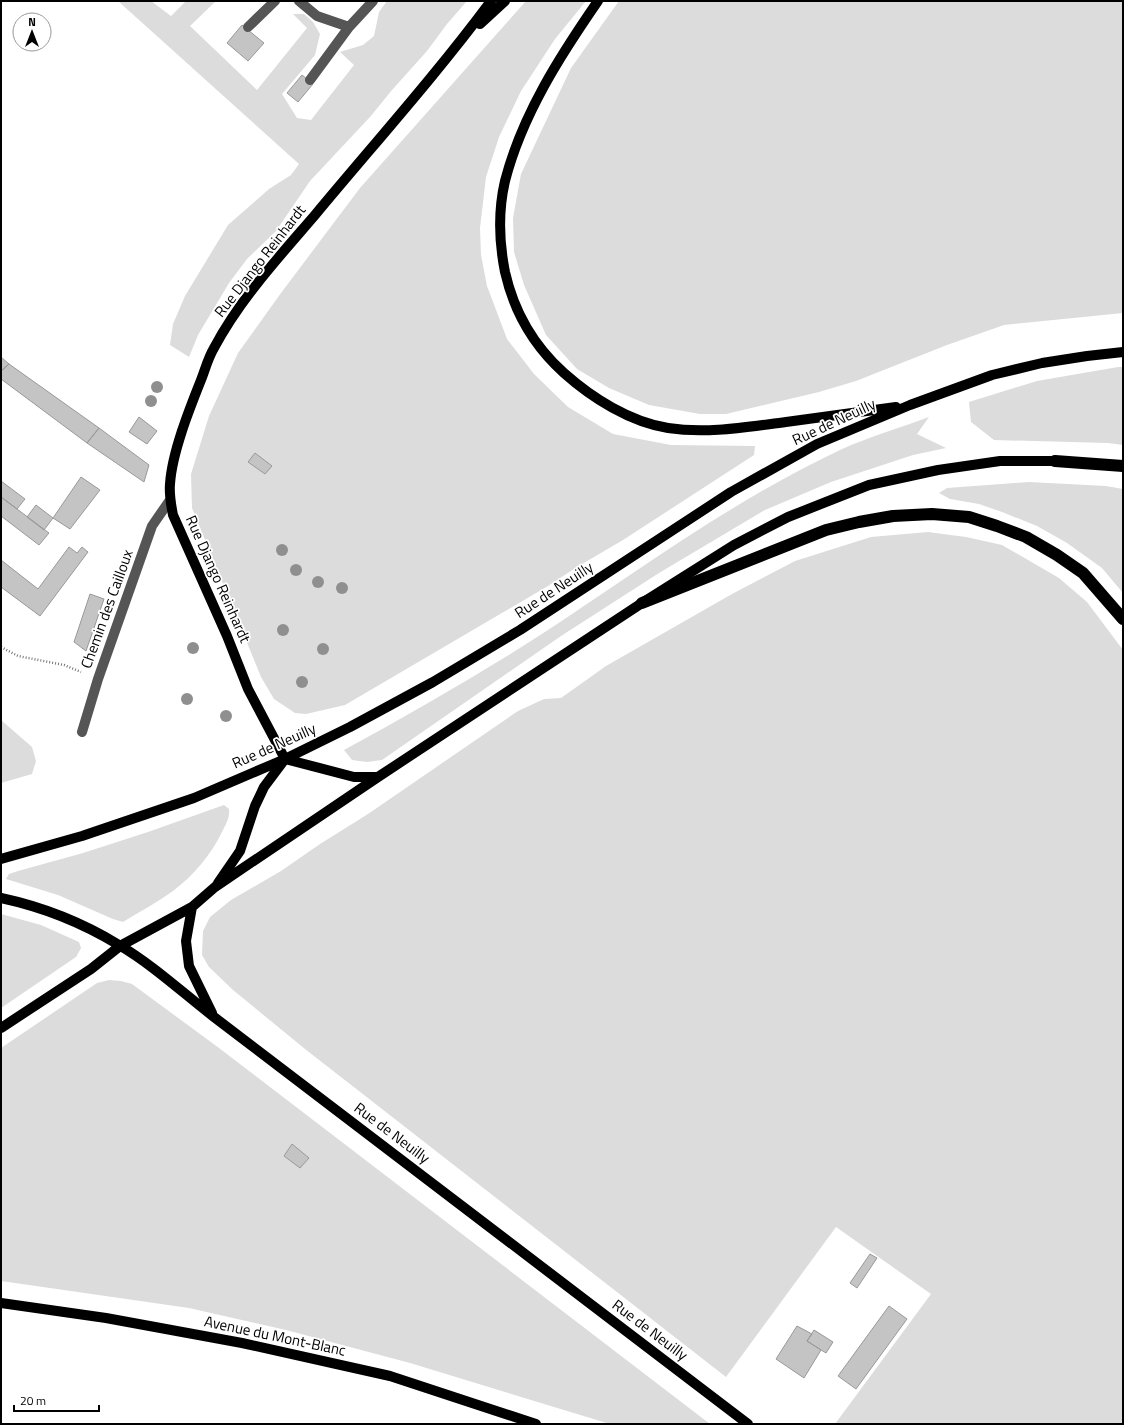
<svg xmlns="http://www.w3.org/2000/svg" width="1124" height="1425" font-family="'Titillium Web',sans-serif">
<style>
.green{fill:#dcdcdc}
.building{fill:#c4c4c4;stroke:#999}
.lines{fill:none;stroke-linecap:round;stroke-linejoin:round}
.path{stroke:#777;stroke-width:2.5;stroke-dasharray:1 2;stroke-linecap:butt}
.minor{stroke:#555;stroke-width:10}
.major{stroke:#000;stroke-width:10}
.highway{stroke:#000;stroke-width:12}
.tree{fill:#8f8f8f}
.labels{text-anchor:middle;stroke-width:3.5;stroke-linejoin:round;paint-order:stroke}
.street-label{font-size:15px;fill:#000;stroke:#fff}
</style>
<rect width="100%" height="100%" fill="#fff"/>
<path class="green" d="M118 1H151L171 16 186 1H216L190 26 257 90 307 28 293 14H304L313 22 320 34 315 55 282 94 297 118 311 120 354 65 340 52 363 45 374 36 379 12 387 1H467L447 24 427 51 392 90 370 117 310 181 276 231 247 259 229 283 198 335 189 357 170 345 173 324 185 296 228 225 269 189 291 175 299 164Z
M526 1H586L555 39 521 91 499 137 486 177 480 228 481 255 487 286 507 339 534 374 568 407 613 434 671 445 755 446 754 455 623 540 577 567 548 586 345 705 306 714 295 713 274 699 261 677 192 508 191 474 209 416 238 353 281 293 360 188Z
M619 1H1123V313L1004 325 947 345 856 381 819 392 726 414H700L649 405 609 388 577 369 546 335 524 285 514 252 513 218 521 174 571 68Z
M1118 367H1123V445L1108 443 994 440 971 422 969 402 1037 381Z
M929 417 917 434 946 448 913 455 831 482 765 510 659 573 561 636 382 760 367 762 352 760 344 750C413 712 482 673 548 630 643 567 736 499 840 450 868 437 900 428 929 417Z
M1029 482 1106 486 1123 489V593L1102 568 1067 543 1037 526 1002 512 979 504 950 499 939 493 947 488Z
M928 532 966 537 1002 545 1059 578 1087 602 1123 650V1424H835L931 1294 836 1227 726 1377 305 1049 233 990 209 967 202 955 203 931 210 917 231 900 281 871 320 844 368 814 518 711 544 699 561 698 606 666 732 594 795 561 871 537Z
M1 720 32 747 36 761 32 774 1 783Z
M224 805 229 809C230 818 226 824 222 832 211 855 193 876 173 891 158 902 139 912 123 922L113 919 58 895 6 879 9 874 18 871 83 853 148 832Z
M1 914 41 925 79 942 81 948 76 957 1 1008Z
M109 980 121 981 132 984 219 1048 710 1424H610L410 1363 286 1330 189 1308 1 1281V1048L97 983Z"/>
<path class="building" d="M242 25 264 43 248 61 227 43Z
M302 75 313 84 298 102 287 93Z
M1 357 9 364 1 371Z
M9 364 99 428 87 443 1 379V371Z
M139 417 157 431 147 444 129 432Z
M99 428 149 465 144 482 87 443Z
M255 453 272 466 265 474 248 462Z
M81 477 100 490 70 529 53 518Z
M1 481 25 499 17 509 1 497Z
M1 497 49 533 39 545 1 516Z
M36 505 53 518 44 530 27 517Z
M69 547 77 553 82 547 88 552 40 616 1 587V560L38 589Z
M90 594 104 599 86 651 74 642Z
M292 1144 309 1158 300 1168 284 1156Z
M870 1254 877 1258 857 1288 850 1283Z
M889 1306 907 1319 856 1389 838 1376Z
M797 1326 812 1334 807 1341 821 1350 804 1378 776 1359Z
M814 1330 833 1342 826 1353 807 1341Z"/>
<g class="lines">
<path class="path" d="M1 647 18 656 64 665 81 672"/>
<path class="minor" d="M299 1 317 16 349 27 373 1
M248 27 275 1
M310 80 349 27
M82 732 98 679 152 526 170 500"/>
<path class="major" d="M598 1C560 56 522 115 505 181 498 211 499 242 505 272 514 312 534 346 564 373 592 398 630 422 668 428 707 434 746 427 786 422 823 417 859 412 896 407
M480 24 505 1
M285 759 248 689 227 636 173 515C171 505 169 495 170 484 172 453 189 410 201 380 205 370 208 358 214 348 240 299 279 257 315 215 374 144 436 75 491 1
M285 759 354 777H378
M1 859 82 836 194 798 285 759 350 727 433 682 520 630 731 492 817 444 910 405 992 375 1042 363 1087 356 1123 352
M218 883 240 851 255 806 264 787 285 759
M1 898C43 907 83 923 119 945 153 965 183 993 214 1017L748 1424
M192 907 186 941 189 966 212 1013
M1 1028 91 969 120 946 192 907 215 887 378 777 642 603 734 545 788 517 869 485 938 470 1000 461H1055
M1 1303 106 1318 242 1343 390 1376 536 1424"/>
<path class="highway" d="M1055 461 1123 466
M642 603 826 530 859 522 893 516 932 514 969 517 997 526 1026 537 1057 555 1083 573 1123 619"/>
</g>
<g class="tree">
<circle cx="157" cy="387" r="6"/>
<circle cx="151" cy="401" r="6"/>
<circle cx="282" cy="550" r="6"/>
<circle cx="296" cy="570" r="6"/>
<circle cx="318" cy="582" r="6"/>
<circle cx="342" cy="588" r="6"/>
<circle cx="283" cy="630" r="6"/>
<circle cx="193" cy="648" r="6"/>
<circle cx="323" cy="649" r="6"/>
<circle cx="302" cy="682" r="6"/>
<circle cx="187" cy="699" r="6"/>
<circle cx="226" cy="716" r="6"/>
</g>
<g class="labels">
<g class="street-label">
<text transform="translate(260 261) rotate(-52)" y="5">Rue Django Reinhardt</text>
<text transform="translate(834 422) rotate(-25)" y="5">Rue de Neuilly</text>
<text transform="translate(218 579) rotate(66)" y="5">Rue Django Reinhardt</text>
<text transform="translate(554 590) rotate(-33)" y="5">Rue de Neuilly</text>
<text transform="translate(107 609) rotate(-70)" y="5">Chemin des Cailloux</text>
<text transform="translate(274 746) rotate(-24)" y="5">Rue de Neuilly</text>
<text transform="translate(392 1133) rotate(37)" y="5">Rue de Neuilly</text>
<text transform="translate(650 1330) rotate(37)" y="5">Rue de Neuilly</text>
<text transform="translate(275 1336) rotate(12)" y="5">Avenue du Mont-Blanc</text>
</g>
</g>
<rect width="1124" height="1425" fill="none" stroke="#000000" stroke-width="4"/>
<g transform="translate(32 32)"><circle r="19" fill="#ffffff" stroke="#999999"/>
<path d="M0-3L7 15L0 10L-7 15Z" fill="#000000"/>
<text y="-6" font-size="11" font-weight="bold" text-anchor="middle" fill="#000000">N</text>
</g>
<path d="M14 1405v6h85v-6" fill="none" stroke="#000000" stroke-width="2"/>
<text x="20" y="1405" font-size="12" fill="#000000" stroke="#ffffff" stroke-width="3" paint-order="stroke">20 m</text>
</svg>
